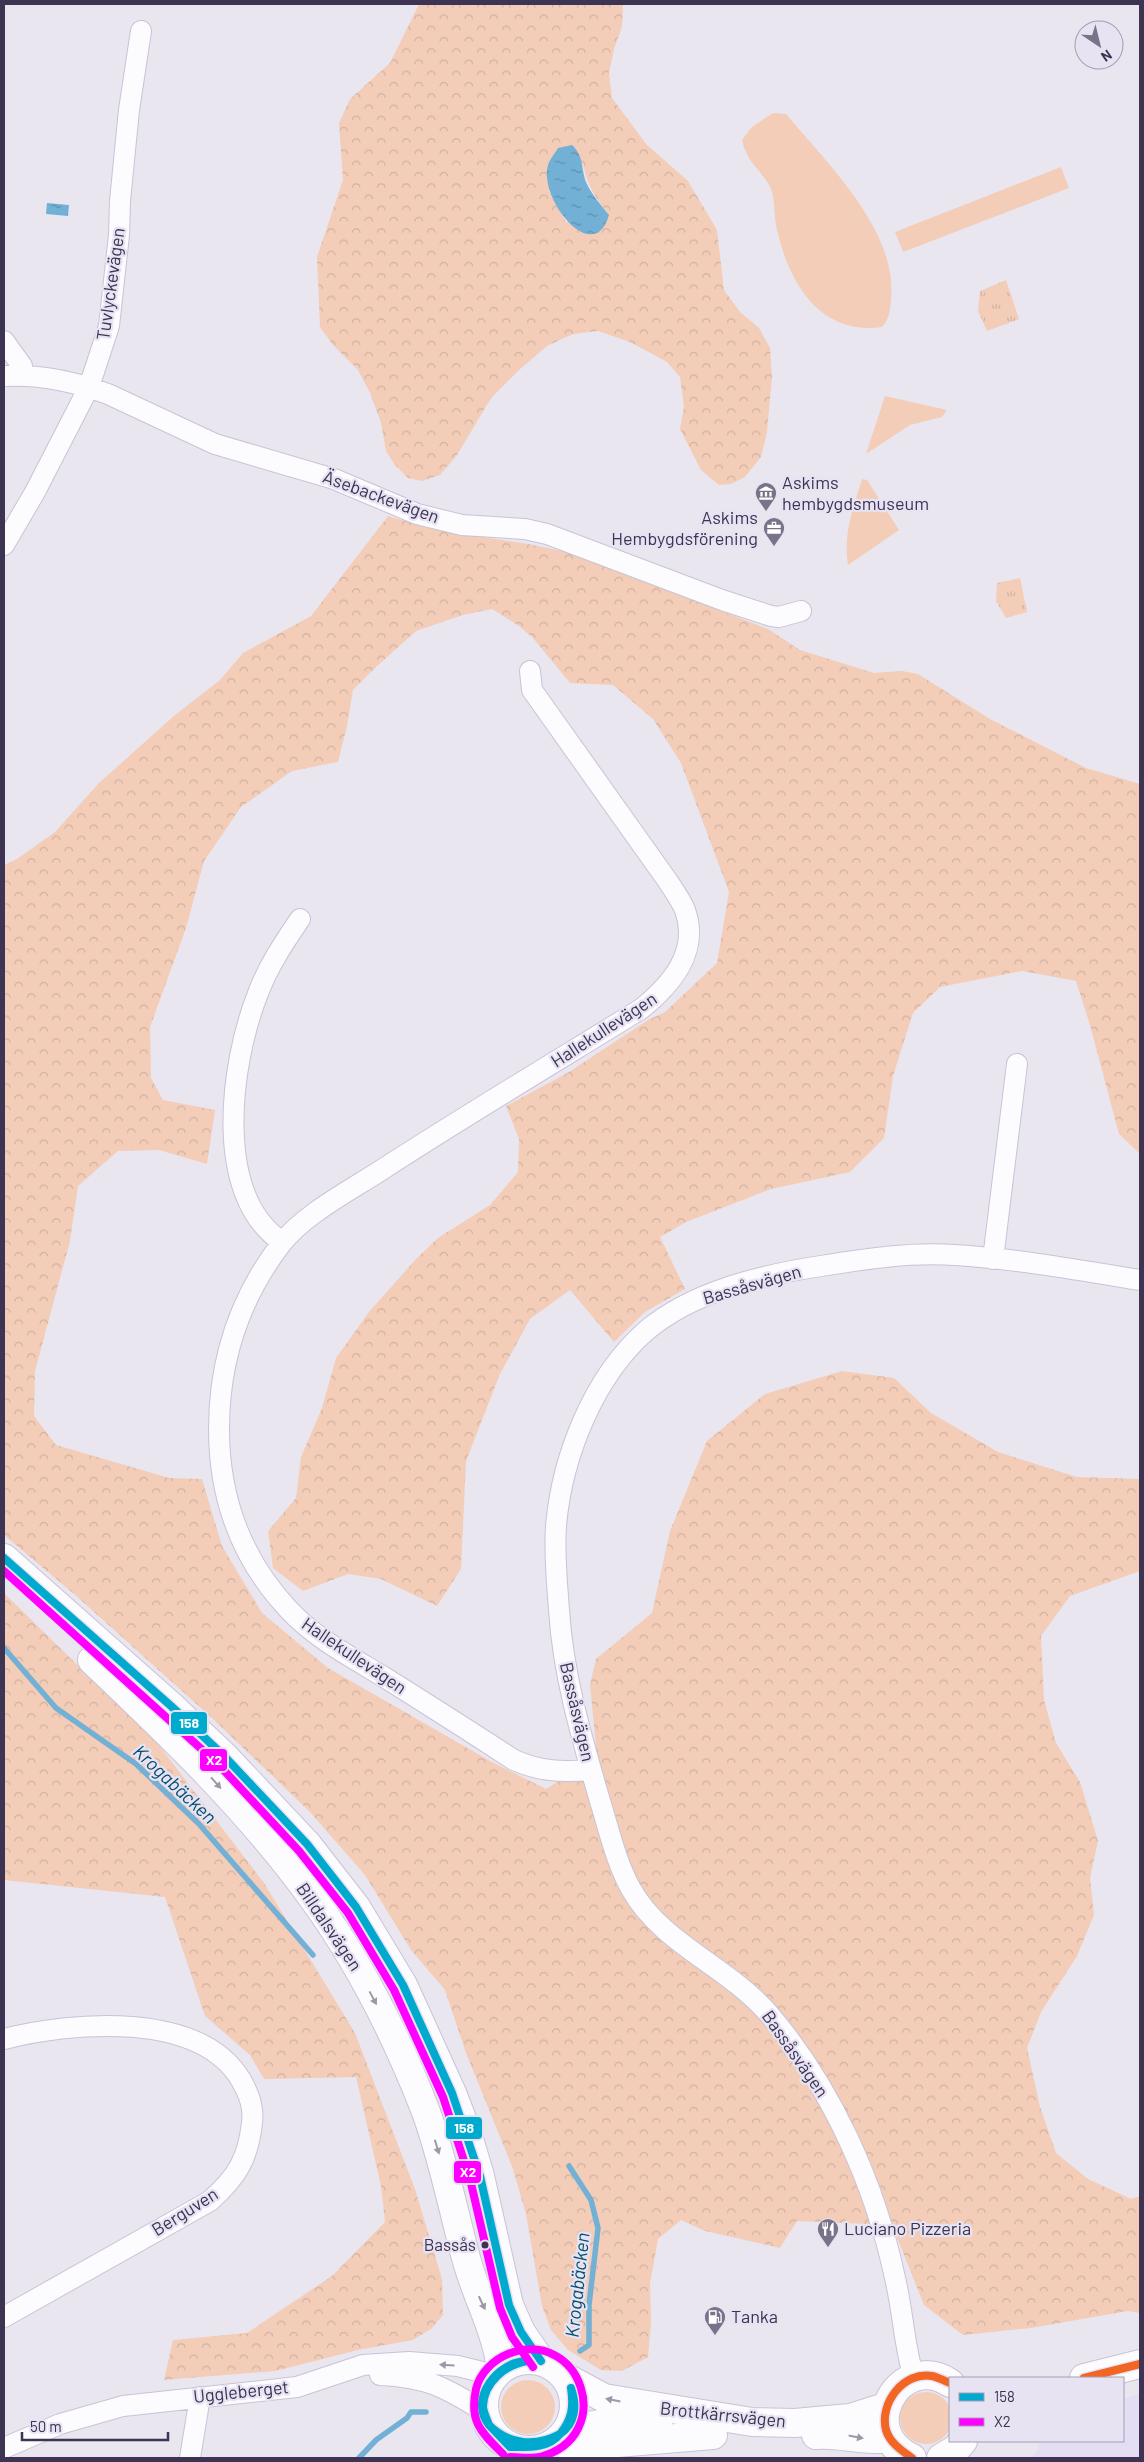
<svg xmlns="http://www.w3.org/2000/svg" width="1144" height="2462" font-family="Barlow,sans-serif">
<style>
.built{fill:#e4def5}
.grass{fill:#f3cdb8}
.forest{fill:url(#forest-crowns);fill-rule:evenodd}
.park{fill:url(#park-tufts)}
.water{fill:url(#water-ripples)}
.lines{fill:none;stroke-linecap:round;stroke-linejoin:round}
.stream{stroke:#72b0d5;stroke-width:5.5}
.street-casing{stroke:#c9c3d6;stroke-width:22}
.secondary-casing{stroke:#c9c3d6;stroke-width:30}
.street{stroke:#fcfbfd;stroke-width:20}
.secondary{stroke:#fcfbfd;stroke-width:28}
.bus-1-casing{stroke:#e7e3f3;stroke-width:11}
.bus-2-casing{stroke:#e7e3f3;stroke-width:11}
.bus-3-casing{stroke:#e7e3f3;stroke-width:11}
.bus-1{stroke:#00a9ce;stroke-width:8}
.bus-2{stroke:#f0f;stroke-width:8}
.bus-3{stroke:#f26522;stroke-width:8}
.oneway{fill:#9c98a8}
.bus-dot{fill:#3c3452;stroke:#e7e3f3;stroke-width:2}
.labels{text-anchor:middle;stroke-width:4.5;stroke-linejoin:round;paint-order:stroke}
.bus-label{font-size:17px;fill:#3c3452;stroke:#e7e3f3;text-anchor:end}
.street-label{font-size:18px;fill:#3c3452;stroke:#e7e3f3}
.poi-label{font-size:18px;fill:#3c3452;stroke:#e7e3f3;text-anchor:start}
.water-label{font-size:19px;font-style:italic;fill:#044f70;stroke:#e7e3f3}
.line-badge{stroke:#e7e3f3;stroke-width:2}
.badge-label{font-size:14px;text-anchor:middle;font-weight:bold;fill:#fff}
</style>
<defs>
<pattern id="forest-crowns" width="20" height="18" patternUnits="userSpaceOnUse" patternTransform="scale(1.25)"><rect width="20" height="18" fill="#f3cdb8"/><path d="M2 6a3 3 0 1 1 6 0M12 15a3 3 0 1 1 6 0" fill="none" stroke="#d1b1a0"/></pattern>
<pattern id="park-tufts" width="24" height="20" patternUnits="userSpaceOnUse" patternTransform="scale(1.25)"><rect width="24" height="20" fill="#f3cdb8"/><path d="M3 7l-1-3M5 7V3M7 7l1-3M15 17l-1-3M17 17v-4M19 17l1-3" fill="none" stroke="#d1b1a0"/></pattern>
<pattern id="water-ripples" width="26" height="14" patternUnits="userSpaceOnUse" patternTransform="scale(1.25)"><rect width="26" height="14" fill="#72b0d5"/><path d="M2 4q2-2 4 0t4 0M15 11q2-2 4 0t4 0" fill="none" stroke="#5f90af"/></pattern>
</defs>
<rect width="100%" height="100%" fill="#e9e6f0"/>
<path class="built" d="M1140 2394V2458H1031L1038 2450 1040 2441H1123V2399Z"/>
<path class="grass" d="M773 113 786 114C827 163 898 231 891 299 890 310 890 318 882 327 820 336 789 283 777 230 774 218 775 204 772 192 768 178 753 167 747 154 745 150 743 145 742 140L752 127Z
M1061 167 1069 188 903 252 895 232Z
M885 396 947 410 942 417 910 425 866 454Z
M862 479 867 480 899 530 848 565C843 534 853 508 862 479Z
M501 2407a27 27 0 1 1 54 0a27 27 0 1 1-54 0Z
M900 2418a26 26 0 1 1 52 0a26 26 0 1 1-52 0Z"/>
<path class="forest" d="M419 4H623L622 27 614 49 609 73 612 98 646 144 688 181 717 230 724 290 740 312 759 328 770 348 772 377 767 432 761 457 745 477 731 484 719 485 701 470 680 429 684 407 680 377 667 362 630 342 598 331 573 334 547 346 519 370 491 398 457 455 440 475 422 481 408 478 395 465 386 451 381 423 370 393 358 370 333 345 320 327 317 257 343 180 339 123 350 99 390 63ZM583 164C587 186 596 198 609 215L566 222 549 191Z
M388 516 432 529 528 544 572 553 768 629 800 650 874 673 902 671 918 674 990 719 1086 768 1140 784V1154L1119 1134 1090 1025 1076 981 1022 971 940 987 913 1013 893 1076 884 1138 850 1172 771 1189 686 1222 660 1237 685 1289 645 1312 614 1342 570 1290 530 1319 500 1374 466 1461 461 1569 437 1606 381 1579 348 1574 303 1591 273 1568 268 1531 296 1498 301 1457 322 1408 336 1358 369 1312 416 1259 438 1238 490 1205 518 1172 519 1139 506 1106 569 1072 648 1020 665 1012 717 963 729 892 681 763 653 719 613 685 570 683 533 638 519 626 492 609 463 615 416 631 376 667 353 690 347 726 338 762 292 771 241 807 204 861 186 928 150 1027 151 1078 163 1100 215 1110 207 1164 159 1150 118 1151 78 1186 70 1241 35 1371 34 1416 56 1445 169 1478 202 1479 222 1546 262 1613 328 1668 490 1761 546 1789 597 1757 590 1685 596 1659 652 1613 670 1531 707 1441 765 1394 842 1371 894 1378 931 1413 998 1452 1077 1477 1140 1479V1571L1070 1596 1041 1636 1044 1700 1056 1743 1080 1782 1098 1841 1090 1878 1094 1915 1077 1956 1041 2012 1027 2048 1040 2107 1056 2153 1088 2179 1131 2199 1140 2196V2313L1128 2311 1031 2328 963 2335 924 2305 892 2225 797 2221 780 2248 705 2231 681 2220 658 2239 650 2283 651 2323 648 2357 622 2371 601 2370 568 2350 551 2330 542 2306 526 2214 513 2169 466 2053 445 1990 411 1950 365 1875 309 1811 212 1718 73 1593 4 1535V865L17 859 55 832 99 783 175 715 220 680 243 653 311 616Z
M4 1593 158 1744 264 1883 355 2033 415 2189 442 2279 443 2315 431 2329 413 2340 358 2350 275 2371 164 2380 173 2340 247 2333 332 2276 385 2222 381 2186 356 2077 264 2079 250 2055 205 2016 165 1897 4 1880Z"/>
<path class="park" d="M1006 280 1019 319 987 331 978 311 980 291Z
M1020 578 1027 612 1006 618 996 601 997 583Z"/>
<path class="water" d="M572 145C584 156 581 168 586 182 591 194 601 205 609 215 594 268 538 199 548 165 550 159 555 153 558 148Z
M47 203 69 205 68 216 46 214Z"/>
<g class="lines">
<path class="stream" d="M4 1648 56 1708 136 1764 199 1824 313 1955
M569 2166 591 2200 598 2228 589 2305V2345L580 2351
M359 2458 376 2440 407 2418 411 2412H426"/>
<g class="street-casing">
<path id="street" d="M4 341 22 366V375
M4 376C38 374 76 382 108 394L215 444 334 479 417 514 462 525 525 529 547 534 722 600 771 616 779 617 801 611
M4 545 35 492 89 387 109 326 119 235 120 201 129 110 141 31
M530 671 532 690 667 880C673 889 681 900 685 910 700 952 671 985 641 1009 555 1062 468 1114 383 1169 351 1190 304 1214 281 1244 239 1299 219 1361 219 1429 219 1498 242 1560 289 1610 315 1638 351 1657 384 1677 427 1704 471 1732 514 1760 541 1772 562 1772 591 1770
M282 1242C212 1195 231 1063 257 996 267 968 283 944 300 919
M993 1259 1017 1064
M4 2039C71 2022 199 2010 241 2080 249 2094 254 2107 252 2123 248 2159 237 2177 210 2201L4 2317
M380 2375C426 2377 445 2387 483 2411
M914 2378C904 2346 903 2311 895 2278 875 2184 831 2086 768 2013 727 1966 661 1943 631 1889 616 1862 609 1830 600 1801 582 1739 563 1675 559 1610 557 1583 554 1554 556 1526 562 1456 594 1376 647 1330 694 1291 762 1275 821 1266 865 1259 910 1252 955 1255 1017 1259 1079 1270 1140 1280
M4 2448 60 2424 123 2406 297 2387 363 2365 409 2362 458 2366 494 2375
M190 2458 200 2397"/>
</g>
<g class="secondary-casing">
<path id="secondary" d="M4 1558 171 1706 225 1757 307 1844 356 1907 403 1985 452 2093 467 2132 480 2176 509 2305 521 2332 541 2361
M92 1660C170 1734 248 1809 312 1897 359 1962 397 2037 426 2112 443 2159 453 2209 466 2258 476 2296 496 2329 501 2369
M484 2405a45 45 0 1 1 90 0a45 45 0 1 1-90 0Z
M565 2377 604 2398 752 2422 795 2423 850 2418 885 2407
M1084 2378 1140 2364
M566 2432C601 2422 621 2419 658 2423
M816 2435C841 2433 864 2442 889 2438
M573 2458 587 2449 605 2444 713 2435
M912 2458C853 2431 901 2350 950 2383
M941 2458 956 2449 963 2441"/>
</g>
<use href="#street" class="street"/>
<use href="#secondary" class="secondary"/>
<g class="bus-1-casing">
<path id="bus-1" d="M4 1558 171 1706 225 1757 307 1844 356 1907 403 1985 452 2093 480 2176 509 2305 521 2332 541 2361
M489 2425C509 2445 536 2447 560 2434
M489 2425 510 2447C527 2447 548 2449 560 2434
M489 2425C468 2399 498 2361 527 2361
M489 2425C487 2419 483 2412 483 2406 484 2382 505 2365 527 2361
M560 2434C572 2419 574 2407 571 2388
M560 2434C576 2423 577 2405 571 2388"/>
</g>
<g class="bus-2-casing">
<path id="bus-2" d="M4 1571 218 1764 299 1851 348 1913 394 1990 443 2097 470 2179 500 2308 512 2337 533 2367
M503 2454C481 2432 469 2422 476 2389 480 2373 493 2360 508 2354 581 2326 618 2436 540 2457 531 2459 519 2457 510 2457"/>
</g>
<g class="bus-3-casing">
<path id="bus-3" d="M1084 2378 1140 2364
M912 2458C901 2450 890 2443 886 2430 879 2403 904 2371 932 2376 938 2377 944 2381 950 2383"/>
</g>
<use href="#bus-1" class="bus-1"/>
<use href="#bus-2" class="bus-2"/>
<use href="#bus-3" class="bus-3"/>
</g>
<defs><path id="oneway-solid" d="M-6-.8H1V-3.2L6.5 0L1 3.2V.8H-6Z" transform="scale(1.25)"/></defs>
<g class="oneway">
<use href="#oneway-solid" transform="translate(216 1783) rotate(48)"/>
<use href="#oneway-solid" transform="translate(373 1998) rotate(62)"/>
<use href="#oneway-solid" transform="translate(437 2147) rotate(73)"/>
<use href="#oneway-solid" transform="translate(482 2303) rotate(65)"/>
<use href="#oneway-solid" transform="translate(447 2365) rotate(-176)"/>
<use href="#oneway-solid" transform="translate(613 2400) rotate(-169)"/>
<use href="#oneway-solid" transform="translate(856 2437) rotate(11)"/>
</g>
<defs>
<g id="museum-pin" transform="scale(1.125)"><path d="M0 17L-7.5 6A9.5 9.5 0 1 1 7.5 6Z" fill="#797289" stroke="#e7e3f3"/><path d="M0-6L6-3V-2H-6V-3ZM-5-1h2V3h-2ZM-1-1h2V3h-2ZM3-1h2V3H3ZM-6 4H6V6H-6Z" fill="#fff"/></g>
<g id="office-pin" transform="scale(1.125)"><path d="M0 17L-7.5 6A9.5 9.5 0 1 1 7.5 6Z" fill="#797289" stroke="#e7e3f3"/><path d="M-6-3h4V-5.5h4V-3h4V5H-6ZM-1-4.5V-3h2v-1.5ZM-6 0V1H6V0Z" fill="#fff"/></g>
<g id="restaurant-pin" transform="scale(1.125)"><path d="M0 17L-7.5 6A9.5 9.5 0 1 1 7.5 6Z" fill="#797289" stroke="#e7e3f3"/><path d="M-5-6h1v4h1v-4h1v4h1v-4h1v5L-1.5 .5V6h-2V.5L-5-1ZM5-6V6H3V1.5H1.5Q1.5-4 5-6Z" fill="#fff"/></g>
<g id="fuel-pin" transform="scale(1.125)"><path d="M0 17L-7.5 6A9.5 9.5 0 1 1 7.5 6Z" fill="#797289" stroke="#e7e3f3"/><path d="M-5.5-6h7V0h2V4h1.3V-2.5L3-4.5l.8-.8L6-3V5H2.5V1h-1V6h-7ZM-4.2-4.7v3.2H.2V-4.7Z" fill="#fff"/></g>
</defs>
<g fill-rule="evenodd">
<use href="#museum-pin" x="766" y="493"/>
<use href="#office-pin" x="774" y="528"/>
<use href="#restaurant-pin" x="828" y="2229"/>
<use href="#fuel-pin" x="715" y="2317"/>
</g>
<circle class="bus-dot" cx="485" cy="2245" r="4.5"/>
<g class="labels">
<g class="bus-label">
<text x="476" y="2251">Bassås</text>
</g>
<g class="street-label">
<text transform="translate(111 284) rotate(-82)" y="6">Tuvlyckevägen</text>
<text transform="translate(381 497) rotate(20)" y="6">Äsebackevägen</text>
<text transform="translate(604 1030) rotate(-33)" y="6">Hallekullevägen</text>
<text transform="translate(752 1285) rotate(-16)" y="6">Bassåsvägen</text>
<text transform="translate(354 1656) rotate(34)" y="6">Hallekullevägen</text>
<text transform="translate(577 1712) rotate(77)" y="6">Bassåsvägen</text>
<text transform="translate(329 1927) rotate(56)" y="6">Billdalsvägen</text>
<text transform="translate(795 2054) rotate(55)" y="6">Bassåsvägen</text>
<text transform="translate(185 2212) rotate(-32)" y="6">Berguven</text>
<text transform="translate(241 2392) rotate(-6)" y="6">Uggleberget</text>
<text transform="translate(723 2415) rotate(6)" y="6">Brottkärrsvägen</text>
</g>
<g class="poi-label">
<text x="782" y="489">Askims<tspan x="782" dy="21">hembygdsmuseum</tspan></text>
<text x="758" y="524" text-anchor="end">Askims<tspan x="758" dy="21">Hembygdsförening</tspan></text>
<text x="844" y="2235">Luciano Pizzeria</text>
<text x="731" y="2323">Tanka</text>
</g>
<g class="water-label">
<text transform="translate(175 1784) rotate(43)" y="7">Krogabäcken</text>
<text transform="translate(577 2285) rotate(-84)" y="7">Krogabäcken</text>
</g>
</g>
<g class="line-badge">
<rect x="170" y="1711" width="38" height="24" rx="5" fill="#00a9ce"/>
<rect x="199" y="1748" width="29" height="24" rx="5" fill="#f0f"/>
<rect x="445" y="2116" width="38" height="24" rx="5" fill="#00a9ce"/>
<rect x="453" y="2160" width="29" height="24" rx="5" fill="#f0f"/>
</g>
<g class="badge-label">
<text x="189" y="1728">158</text>
<text x="214" y="1765">X2</text>
<text x="464" y="2133">158</text>
<text x="468" y="2177">X2</text>
</g>
<rect width="1144" height="2462" fill="none" stroke="#3c3452" stroke-width="10"/>
<rect x="949" y="2377" width="175" height="65" fill="#e7e3f3" stroke="#a39db3"/>
<rect x="959" y="2393" width="25" height="8" fill="#00a9ce" stroke="#a39db3"/>
<text x="994" y="2402" font-size="15" fill="#3c3452">158</text>
<rect x="959" y="2418" width="25" height="8" fill="#ff00ff" stroke="#a39db3"/>
<text x="994" y="2427" font-size="15" fill="#3c3452">X2</text>
<g transform="translate(1099 45) rotate(145)"><circle r="24" fill="#e7e3f3" stroke="#a39db3"/>
<path d="M0-4L9 19L0 12L-9 19Z" fill="#797289"/>
<text y="-8" font-size="14" font-weight="bold" text-anchor="middle" fill="#3c3452">N</text>
</g>
<path d="M22 2432v8h146v-8" fill="none" stroke="#3c3452" stroke-width="2.5"/>
<text x="30" y="2432" font-size="15" fill="#3c3452" stroke="#e7e3f3" stroke-width="4" paint-order="stroke">50 m</text>
</svg>
